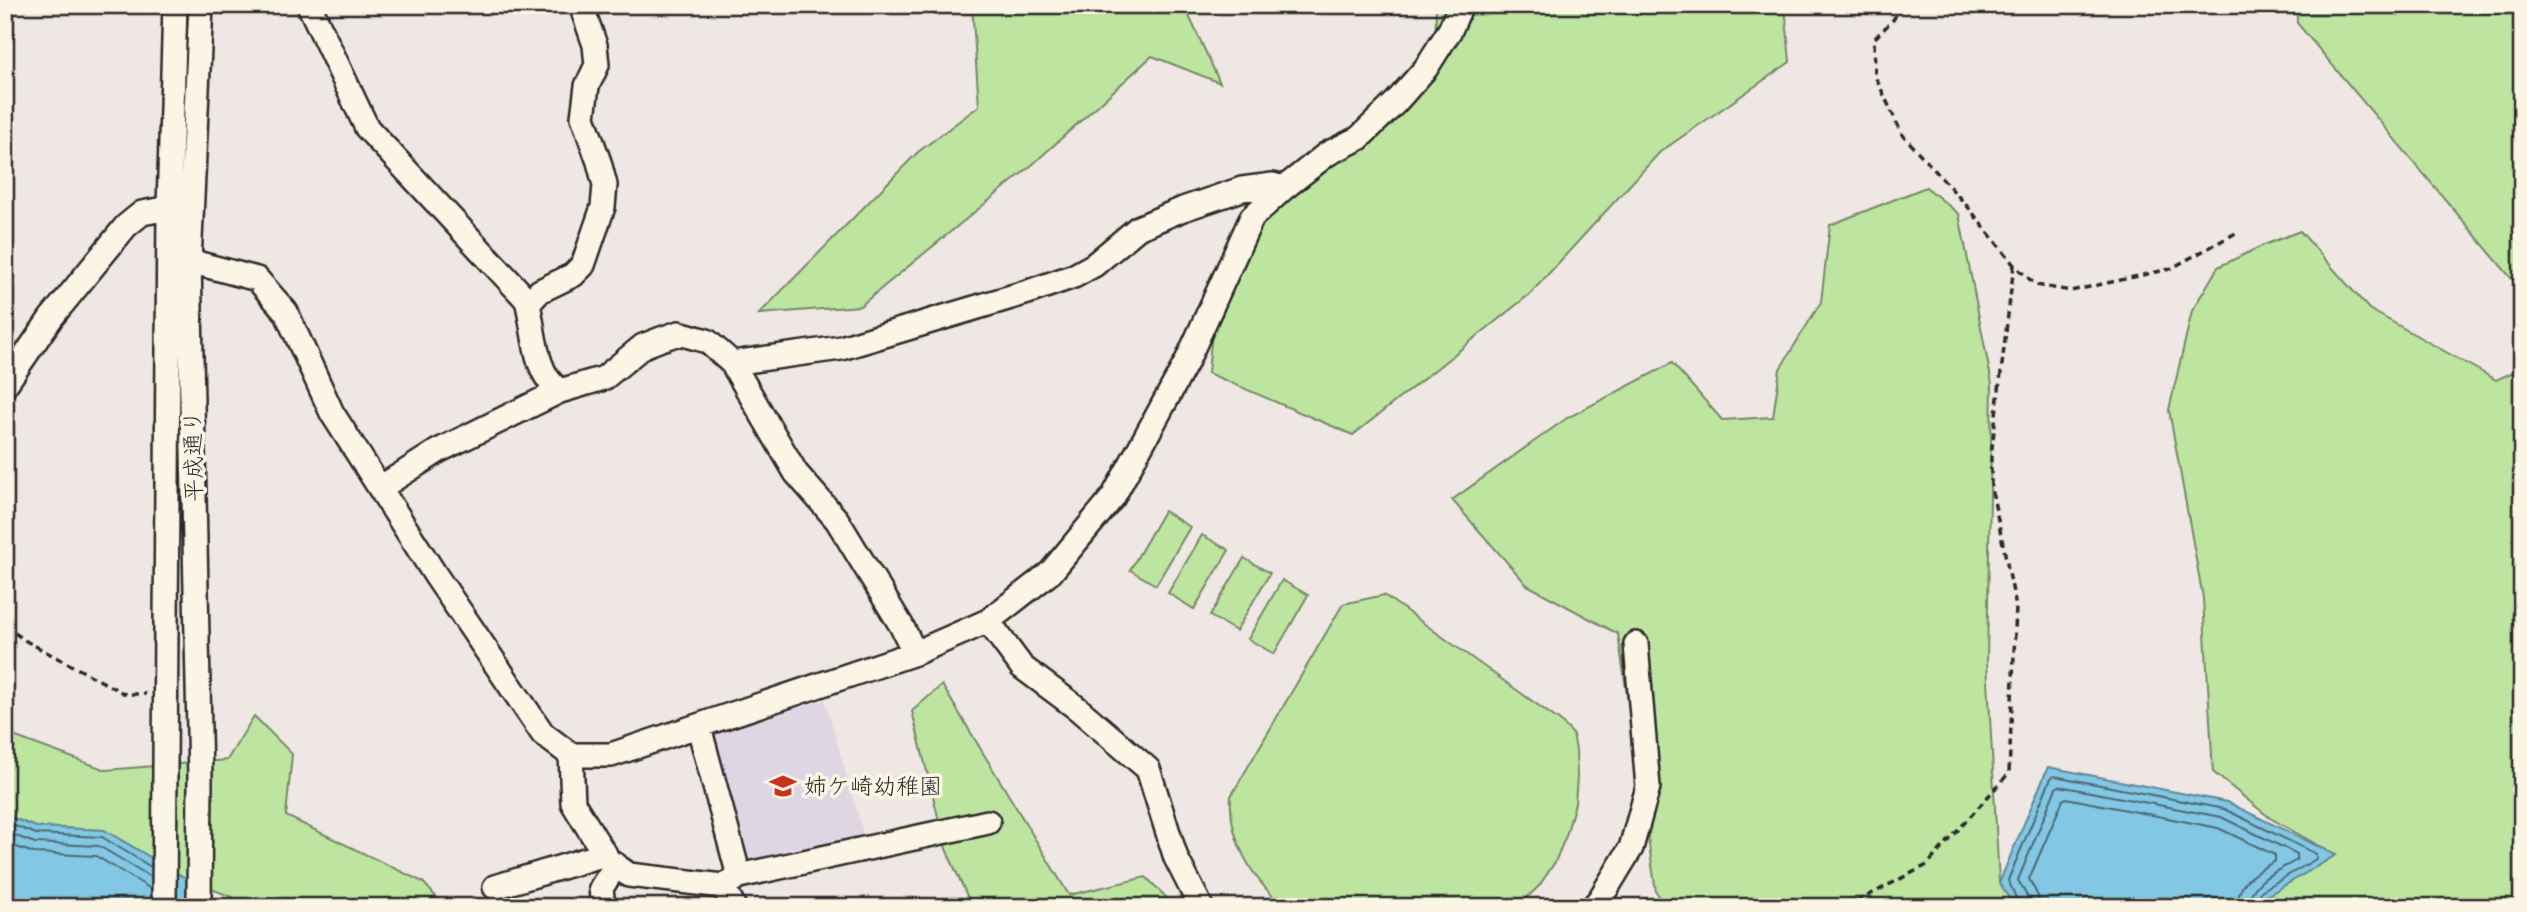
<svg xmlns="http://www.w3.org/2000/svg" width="2527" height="912" font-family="'Patrick Hand','Klee One',sans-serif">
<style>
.built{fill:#dfd6e3}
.green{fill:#bde5a0;stroke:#748866;stroke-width:2}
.water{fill:#82c7e3;stroke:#5f8999;stroke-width:2}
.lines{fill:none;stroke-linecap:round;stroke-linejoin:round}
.shore{stroke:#4e6975;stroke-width:2}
.minor-casing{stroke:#2b2b2b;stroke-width:28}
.path{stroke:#2b2b2b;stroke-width:3.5;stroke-dasharray:7 5;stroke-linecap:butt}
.minor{stroke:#fcf5e5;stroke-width:23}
.labels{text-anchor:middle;stroke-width:7;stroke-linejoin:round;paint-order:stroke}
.street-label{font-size:23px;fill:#2b2b2b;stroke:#fcf5e5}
.poi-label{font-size:23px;fill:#2b2b2b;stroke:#fcf5e5;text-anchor:start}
</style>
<rect width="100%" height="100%" fill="#efe7e4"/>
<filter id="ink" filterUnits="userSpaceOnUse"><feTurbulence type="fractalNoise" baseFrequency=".0143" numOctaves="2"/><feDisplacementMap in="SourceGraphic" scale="14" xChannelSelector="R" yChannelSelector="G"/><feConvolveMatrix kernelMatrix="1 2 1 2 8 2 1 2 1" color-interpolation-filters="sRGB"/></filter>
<g filter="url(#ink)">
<path class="built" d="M825 700 864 836 741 872 702 736Z"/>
<path class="green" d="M972 5H1184L1220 83 1152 56 1032 165 860 306 759 314 918 152 979 106Z
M1436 5H1785L1790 62 1660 152 1530 294 1353 435 1208 373 1213 321 1266 216 1435 69Z
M2297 5H2522V291L2297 23Z
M1926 187 1959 214 1992 384 1987 662 1999 882 2015 907H1668L1656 892 1618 634 1527 585 1452 500 1567 418 1672 363 1722 420 1773 417 1780 369 1821 302 1830 225Z
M2300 231 2369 309 2496 380 2522 368V907H2263L2265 897 2335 855 2270 818 2213 772 2203 598 2169 410 2192 311 2218 267 2264 245Z
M1164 511 1190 527 1156 585 1130 570Z
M1202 535 1229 550 1194 609 1168 593Z
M1244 558 1270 573 1236 631 1210 616Z
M1282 580 1308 595 1274 654 1248 639Z
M1384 595 1560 721 1573 734 1576 750 1577 777 1575 803 1566 836 1555 862 1539 886 1517 907H1284C1252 879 1228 839 1231 796L1343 604Z
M942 685 1069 895 1146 877 1176 907H972L946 849 912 711Z
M254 716 292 754 286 816 423 882 445 907H239L232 897 187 879 104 830 36 827 5 815V733L106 770 227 760Z"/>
<path class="water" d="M2048 767 2227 802 2336 855 2265 897 2263 907H2015L1999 883Z
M5 815 36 827 104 830 187 879 186 907H5Z"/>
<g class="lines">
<path class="shore" d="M5 822 36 834 102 837 151 867
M5 832 35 843 99 846 151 877
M5 843 34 853 96 856 151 889
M2020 907 2008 880 2051 778 2054 776 2224 809 2316 854V859L2261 891 2257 907
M2029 907 2028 898 2018 880 2056 788 2059 786 2221 817 2297 854V860C2276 872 2250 880 2248 907
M2040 907 2038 896 2029 879 2063 800 2066 798 2218 828 2275 855V861C2255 873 2238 880 2237 907"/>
<g class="minor-casing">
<path id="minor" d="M309 5 367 128 527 300C535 329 533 373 560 391L604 378 643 346 661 339 679 333 707 341 732 363 796 473 837 520 901 625 915 653
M189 261 257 279 286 312 332 413 436 576 543 734 571 755H611L915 653 988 621 1051 572 1113 497 1186 363 1252 217 1284 188 1327 154 1359 138 1396 102 1426 68 1450 30 1461 5
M528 304 540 291 573 275 583 265 603 207 605 185 599 162 583 117 587 86 597 65 595 45 581 5
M732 363 841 348 1028 292 1074 276 1094 265 1138 228 1183 209 1242 189 1273 185 1284 188
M5 385 51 318 126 226 142 213 169 208
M380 488 438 451 560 391
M988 621 1022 667 1077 708 1148 769 1176 858 1201 907
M699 727 739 876
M571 755 573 803 608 860 629 875 723 886 739 876 988 822
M723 886 734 907
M495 887 605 854
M164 907 169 208 175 5
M199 907 200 778 189 261 201 5
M603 907 601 888 616 865
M1593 907 1600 899 1631 848 1648 787 1636 644"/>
</g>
<path class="path" d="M1902 5 1893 20 1874 39 1875 76 1902 134 1968 207 2014 265 2036 285 2071 291 2170 269 2236 233
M5 626 26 641 125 694H146
M1846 907 1927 865 2009 773 2016 607 1991 486V456L2014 265"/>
<use href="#minor" class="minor"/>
</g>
</g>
<defs>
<g id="school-bare" transform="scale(2.1)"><path d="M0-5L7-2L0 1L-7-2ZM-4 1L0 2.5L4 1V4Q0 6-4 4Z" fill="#c8321e" stroke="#fcf5e5" stroke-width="2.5" paint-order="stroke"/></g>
</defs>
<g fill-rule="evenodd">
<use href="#school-bare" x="783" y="786"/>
</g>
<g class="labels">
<g class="street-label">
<text transform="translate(193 456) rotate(-91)" y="8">平成通り</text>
</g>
<g class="poi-label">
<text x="804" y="794">姉ケ崎幼稚園</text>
</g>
</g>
<rect width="2527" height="912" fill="none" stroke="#fcf5e5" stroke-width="28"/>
<rect x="14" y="14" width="2499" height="884" fill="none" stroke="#2b2b2b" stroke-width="2.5" filter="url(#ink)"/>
</svg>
